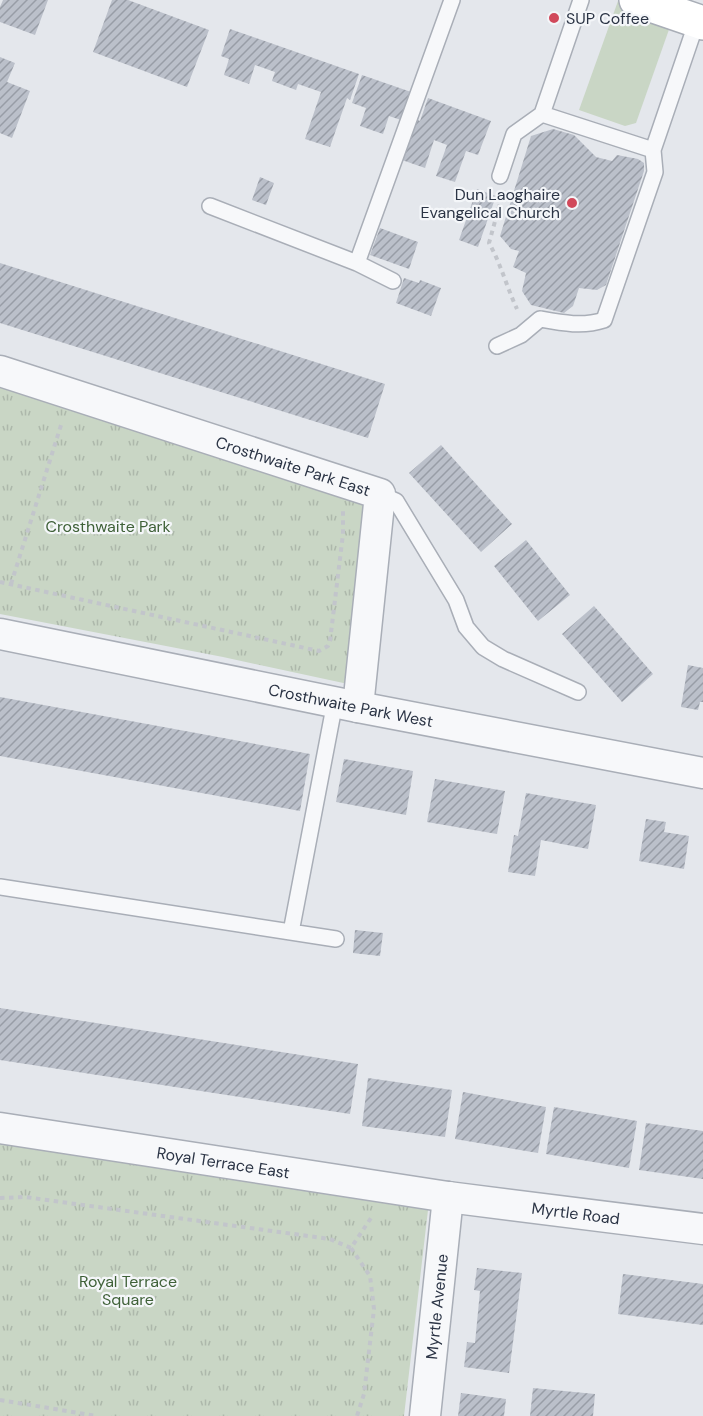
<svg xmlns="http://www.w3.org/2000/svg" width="703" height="1416" font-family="'DM Sans',sans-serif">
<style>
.green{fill:#c9d6c5}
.park{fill:url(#park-tufts)}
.building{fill:url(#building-hatch)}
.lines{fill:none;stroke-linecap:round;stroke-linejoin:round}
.lane-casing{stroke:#a9aeb7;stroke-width:18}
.street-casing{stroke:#a9aeb7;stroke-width:33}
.secondary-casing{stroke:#a9aeb7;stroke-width:36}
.path{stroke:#c2c5cb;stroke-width:4;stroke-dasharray:4.5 4.5;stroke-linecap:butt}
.lane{stroke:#f7f8fa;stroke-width:15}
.street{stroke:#f7f8fa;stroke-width:30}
.secondary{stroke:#fff;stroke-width:33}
.poi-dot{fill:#d1495b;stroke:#f4f6f9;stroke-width:2}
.labels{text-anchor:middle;stroke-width:4.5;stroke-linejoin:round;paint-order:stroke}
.poi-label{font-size:16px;fill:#2b3445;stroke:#f4f6f9;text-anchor:start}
.street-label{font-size:16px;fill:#2b3445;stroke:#f4f6f9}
.park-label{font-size:16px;fill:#3f6138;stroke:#f4f6f9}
</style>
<defs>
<pattern id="park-tufts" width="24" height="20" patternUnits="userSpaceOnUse" patternTransform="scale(1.5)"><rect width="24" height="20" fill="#c9d6c5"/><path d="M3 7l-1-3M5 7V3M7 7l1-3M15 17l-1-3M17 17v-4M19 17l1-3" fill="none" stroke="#adb8ab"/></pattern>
<pattern id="building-hatch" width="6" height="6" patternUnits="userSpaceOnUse" patternTransform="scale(1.5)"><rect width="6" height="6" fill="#bbc0ca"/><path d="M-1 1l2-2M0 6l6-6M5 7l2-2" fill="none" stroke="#989da6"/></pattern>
</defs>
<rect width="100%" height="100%" fill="#e4e7ec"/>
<path class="green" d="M618 1 672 21 636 123 625 126 579 110Z"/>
<path class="park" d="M0 381 372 501 348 684 223 657 0 614Z
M0 1144 428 1210 404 1416H0Z"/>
<path class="building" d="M3 0H48L35 35 0 22V7Z
M112 0H128L209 30 187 87 93 52Z
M230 29 359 74 350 100 347 98 330 147 305 139 321 92 298 84 296 90 272 81 275 72 255 65 249 84 224 75 229 59 221 56Z
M0 57 15 63 7 82 30 91 12 138 0 133Z
M362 75 414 93 404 121 389 116 383 134 360 126 366 108 352 103Z
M428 98 491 121 478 155 466 151 455 182 436 176 447 145 434 140 425 168 402 160 416 119 420 121Z
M553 129 574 135 596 157 612 161 617 155 638 159 644 163V171L606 285 597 290 579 288 573 306 564 313 531 305 522 291 526 273 513 267 519 251 511 249 500 236 531 136Z
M260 177 274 183 266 205 252 200Z
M477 189 496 196 478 247 459 240Z
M380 228 418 242 409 269 370 255Z
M0 263 385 384 368 438 0 323Z
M404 278 419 283 420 280 441 288 431 316 396 303Z
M441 445 512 524 481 552 409 473Z
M526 540 570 595 538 621 494 566Z
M594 606 653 674 622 702 562 634Z
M688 665 703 668V702H700L698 710 681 707Z
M0 697 310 754 300 811 0 756Z
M344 759 413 771 406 815 336 802Z
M435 779 505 791 497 834 427 822Z
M526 793 596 805 588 849 541 840 535 876 508 872 514 835 518 836Z
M646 819 666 822 664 832 689 836 684 869 639 861Z
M355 930 383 933 380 956 353 953Z
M0 1008 358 1064 350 1114 0 1060Z
M368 1078 452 1090 445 1137 362 1126Z
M463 1092 546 1107 538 1153 455 1139Z
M554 1107 637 1121 629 1168 546 1154Z
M646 1123 703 1131V1179L639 1170Z
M477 1268 522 1273 509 1373 464 1367 467 1342 475 1343 480 1291 474 1290Z
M623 1274 703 1284V1325L618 1314Z
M533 1388 595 1394 593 1416H530Z
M461 1393 506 1399 504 1416H458Z"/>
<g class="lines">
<g class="lane-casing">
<path id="lane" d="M581 0 542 114 653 150 697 21
M500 176 514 134 542 114
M210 206 357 263 393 281
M357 263 452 0
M497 346 521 335 540 319C562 323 583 327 604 320L655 172 653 150
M380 494 396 501 456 600 466 627 483 647 503 659 578 692
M0 887 336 939
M291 932 335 702"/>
</g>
<g class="street-casing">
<g id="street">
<path id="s1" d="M0 371 380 494 358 707"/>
<path id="s2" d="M0 634 358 707 703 773"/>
<path id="s3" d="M0 1128 448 1197 703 1229"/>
<path id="s4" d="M425 1416 448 1197"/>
</g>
</g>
<g class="secondary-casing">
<path id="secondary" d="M636 0 703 23"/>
</g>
<path class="path" d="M502 196 489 243C501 264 507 288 517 309
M0 582 319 651 328 646 330 641 343 534V511
M11 584 62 422
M0 1198 25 1197 330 1239 351 1248 373 1215
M351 1248 370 1276 374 1309 364 1394 357 1416
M0 1400 97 1416"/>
<use href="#lane" class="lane"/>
<use href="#street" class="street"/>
<use href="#secondary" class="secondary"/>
</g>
<g class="poi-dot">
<circle cx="554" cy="18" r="6"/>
<circle cx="572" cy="203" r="6"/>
</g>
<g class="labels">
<g class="poi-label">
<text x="566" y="24">SUP Coffee</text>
<text x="560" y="200" text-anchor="end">Dun Laoghaire<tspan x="560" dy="18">Evangelical Church</tspan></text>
</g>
<g class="street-label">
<text dy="6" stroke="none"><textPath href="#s1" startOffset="308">Crosthwaite Park East</textPath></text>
<text dy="6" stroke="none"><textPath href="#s2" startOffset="358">Crosthwaite Park West</textPath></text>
<text dy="6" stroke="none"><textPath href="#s3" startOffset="226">Royal Terrace East</textPath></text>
<text dy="6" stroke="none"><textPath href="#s3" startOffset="582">Myrtle Road</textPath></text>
<text dy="6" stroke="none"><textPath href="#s4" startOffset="110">Myrtle Avenue</textPath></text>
</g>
<g class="park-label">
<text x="108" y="532">Crosthwaite Park</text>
<text x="128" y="1287">Royal Terrace<tspan x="128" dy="18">Square</tspan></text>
</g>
</g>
</svg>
